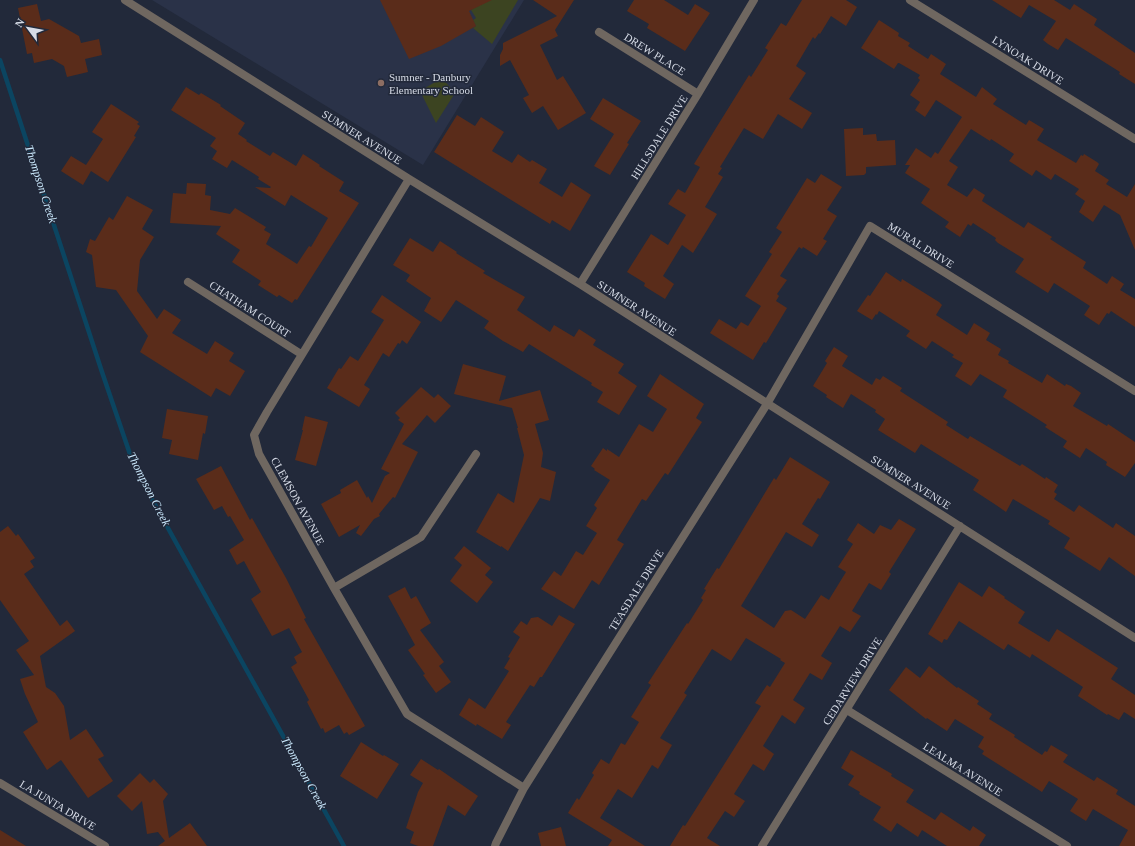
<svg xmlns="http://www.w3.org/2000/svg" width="1135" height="846" font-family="'Times New Roman',serif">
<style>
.built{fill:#2a3248}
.green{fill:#3c4421}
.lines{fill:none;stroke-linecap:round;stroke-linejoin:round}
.stream{stroke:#0b4561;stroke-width:4.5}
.building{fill:#5a2c1a}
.minor{stroke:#6f6760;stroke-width:8}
.education-dot{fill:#8d6e63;stroke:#22293a;stroke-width:1.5}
.labels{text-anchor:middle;stroke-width:3;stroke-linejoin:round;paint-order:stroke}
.street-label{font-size:11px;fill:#d6dbe6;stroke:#22293a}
.poi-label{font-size:11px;fill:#d6dbe6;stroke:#22293a;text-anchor:start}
.water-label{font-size:12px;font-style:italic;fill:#cbe9fd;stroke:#22293a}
</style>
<rect width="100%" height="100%" fill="#22293a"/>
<path class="built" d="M152 0H524L423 165Z"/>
<path class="green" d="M485 0H518L492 44 473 28 476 26 473 20 476 18 471 10Z
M442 78 455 93 436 123 420 91Z"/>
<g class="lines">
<path class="stream" d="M0 60 102 372 132 460 153 501 344 846"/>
</g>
<path class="building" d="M380 0H492L469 11 476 26 441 46 409 59Z
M533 0H574L555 30 558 36 540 45 557 80 563 76 586 113 558 130 543 106 532 113 523 98 529 95 510 60 500 66V55L503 49V43L557 16Z
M634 0H664L688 15 695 4 710 13 685 51 647 28 649 24 627 11Z
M802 0H846L857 7 846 26 831 16 820 34 819 33 815 39 813 37 796 66 806 73 789 99 812 113 802 129 778 114 763 139 744 128 720 167 722 168 718 174 723 177 705 207 717 214 693 253 682 245 663 276 674 284 665 299 644 286 645 283 627 272 651 234 668 245 686 215 668 204 678 189 685 193 700 167 694 164 716 128 749 75 751 77 768 50 765 48 781 23 786 26Z
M992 0H1054L1070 10 1074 4 1097 19 1094 25 1135 53V84L1119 74 1120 72 1066 38 1058 50 1048 44 1043 40 1056 21 1029 5 1021 18Z
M37 4 41 21 49 19 79 36 81 43 99 39 102 55 85 59 88 72 67 77 64 66 52 59 34 63 32 53 27 54 18 8Z
M879 20 899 33 898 36 910 43 908 46 928 59 931 54 946 64 940 74 976 97 982 87 997 99 993 104 1026 125 1029 120 1044 129 1037 140 1076 163 1081 155 1083 156 1084 154 1097 162 1099 164 1095 171 1109 180 1106 184 1127 197 1135 184V250L1120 215 1104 205 1093 222 1079 212 1085 201 1075 194 1079 189 1055 174 1051 180 1036 170 1032 176 1009 161 1014 154 991 139 990 141 971 129 949 161 958 167 947 185 967 197 974 188 985 195 982 201 1024 228 1028 222 1052 237 1050 239 1086 262 1083 268 1107 284 1112 276 1124 284 1120 290 1135 299V327L1111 311 1109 314 1107 313 1099 325 1084 315 1090 306 1054 283 1048 293 1015 272 1024 259 998 243 995 240 996 238 973 223 971 226 968 224 960 237 945 227 949 222 921 203 930 189 905 173 910 165H905L916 148 931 158 935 152 938 154 962 117 936 100 925 117 915 110 920 102 910 95 920 80 918 78 920 75 899 63H898L894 69 861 48Z
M186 87 199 95 201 93 221 105 220 106 245 123 238 134 247 140 246 141 270 156 273 152 296 166 303 154 320 165 319 166 344 182 339 191 359 203 297 300 295 299 292 303 279 295 277 297 258 285 261 281 232 262 240 250 216 234 221 226 170 223 173 193 186 194 187 183 206 184 205 195 211 196 210 210 230 214 235 208 266 227 264 230 271 234 266 244 297 264 309 246 311 247 328 218 291 195 285 206 255 187 270 188 271 187 258 179 259 177 232 160 227 168 212 159 217 151 210 146 216 138 171 110Z
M603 98 641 121 627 143 629 144 610 175 594 166 614 134 590 119Z
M111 104 139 122 137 124 140 126 134 136 136 137 108 182 91 171 83 185 61 171 71 156 86 165 103 139 92 132Z
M457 115 475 126 481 117 504 132 492 151 512 163 518 154 530 162 532 160 547 169 539 183 562 197 571 182 591 195 570 231 552 220 550 224 434 152Z
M863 128V135L876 134 877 141 895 140 896 165 866 167V173L864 175 846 176 844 129Z
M821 174 842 187 827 210 837 216 823 239 827 241 817 256 803 247 802 249 799 247 780 276 787 280 777 294 779 296 776 301 787 308 766 343 764 342 753 360 710 333 719 319 736 329 741 322 748 326 761 306 745 296 772 254 769 252 782 232 776 228 807 178 815 183Z
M127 196 153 210 142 229 154 237 140 260 137 291 157 319 164 309 181 320 172 333 207 354 215 341 234 353 229 361 245 371 230 396 216 388 211 397 140 352 148 336 116 290 96 287 92 255 86 252 90 239 95 241 109 217 113 220Z
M410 238 433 252 440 241 457 252 456 253 485 271 483 273 525 297 517 310 550 332 554 325 574 337 579 329 596 340 593 345 624 364 618 373 637 386 619 415 597 402 603 392 591 385 592 383 529 344 523 352 503 341 484 328 489 321 456 300 441 322 424 311 431 298 406 281 410 275 393 265Z
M886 272 901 282 902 279 939 302 942 305 936 315 967 335 974 323 990 333 986 340 1001 349 998 355 1009 361 1008 363 1042 383 1047 374 1065 386 1066 384 1071 386 1081 393 1073 406 1107 426 1108 424 1135 442V463L1125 477 1106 465 1107 462 1086 448 1080 458 1063 447 1067 441 1045 427 1047 425 1003 397 1007 390 980 374 971 386 955 376 963 363 952 357 954 355 932 341 926 349 906 336 910 331 879 311 877 315 876 314 872 320 857 311 868 295 870 296Z
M382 295 421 322 407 344 402 340 400 344 398 343 389 357 383 353 364 385 370 389 359 407 327 388 339 368 341 369 350 356 358 361 384 320 371 312Z
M834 347 848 356 842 366 872 385 876 378 880 380 883 376 902 388 900 391 948 422 946 425 968 439 970 436 1020 466 1022 464 1045 479 1046 477 1058 485 1054 492 1057 494 1054 499 1074 512 1079 505 1113 528 1116 523 1135 536V576L1109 557 1100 571 1078 557 1064 548 1070 538 1048 524 1050 521 1013 499 1006 512 996 505 973 490 979 480 921 444 915 453 878 430 885 419 875 412 876 410 851 394 843 408 826 397 827 395 813 386 827 363 825 361Z
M463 364 506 376 499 401 540 390 549 420 535 424 543 453 541 467 556 472 550 501 540 498 508 551 501 546V547L476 532 498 493 514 503 524 455 517 428H518L512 408 454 394Z
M660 374 704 404 696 418 702 422 668 475 665 473 646 501 642 499 617 540 624 544 599 585 592 580 574 609 541 589 554 571 561 576 576 551 583 555 597 533 586 526 597 508 594 505 610 480 594 470 595 469 591 466 603 448 607 451V449L619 457 639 424 653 432 667 409 647 396Z
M421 387 434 398 438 394 451 406 435 423 427 415 402 444 418 452 395 498 393 497 379 514 380 516 374 519 361 536 356 533 360 525 339 537 321 504 341 493 340 490 357 480 367 498 368 496 372 503 385 476 390 473 381 469 404 424 398 420 400 418 395 413Z
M167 409 208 416 205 434 203 433 198 460 169 454 172 440 162 438Z
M305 416 328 422 316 466 295 460 303 430H302Z
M790 457 830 482 820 499 818 498 802 524 819 535 812 547 786 532 741 606 774 628 785 611 791 610 805 619 821 595 829 600 830 598 846 572 838 567 853 544 847 540 858 523 874 534 880 525 891 530 899 519 916 529 889 572 891 574 881 590 869 583 852 611 861 616 850 632 840 626 821 656 832 663 822 680 810 673 793 700 805 708 795 724 782 715 763 746 774 754 764 771 753 764 734 794 745 801 734 817 725 811 707 838 720 846H670L683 825 685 826 713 782 761 706 755 703 767 685 770 687 785 663 780 660 781 659 746 638 731 661 712 649 684 693 687 695 660 738 672 745 658 769 652 765 632 798 618 789 600 818 645 846H608L612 840 568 813 577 798 579 800 594 775 592 773 601 759 609 764 621 743 625 745 639 722 631 717 651 685 648 683 687 623 688 624 703 600 701 598 706 590 704 589 717 568 719 569 774 478 776 480Z
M221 466 250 520 252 518 286 578 306 618 304 619 365 726 349 735 347 732 344 734 339 725 325 733 323 728 321 729 307 702 309 700 291 667 297 663 294 657 302 652 289 628 272 636 251 599 261 592 244 561 237 565 229 550 244 540 230 516 228 517 222 506 214 510 196 479Z
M8 526 16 536 18 534 35 558 30 561 34 567 24 574 60 626 67 620 75 631 40 656 46 687 55 693 64 706 70 740 86 729 103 754 104 756 98 759 113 781 88 798 61 760 47 770 23 732 38 722 25 694 20 679 34 675 16 650 29 641 0 600V532Z
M464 546 491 568 485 575 493 582 477 603 450 581 462 565 454 558Z
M959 582 982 597 989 586 1005 597 1004 598 1025 612 1018 623 1049 642 1057 629 1118 668 1111 679 1135 695V719L1124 712 1119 720 1108 714 1107 715 1078 696 1083 687 1032 654 1030 658 1008 644 1004 650 959 621 947 640 944 639 942 643 928 634Z
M405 587 411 599 416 596 431 623 420 630 444 662 439 666 451 682 436 693 423 675 425 674 408 650 415 645 388 596Z
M559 615 575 624 542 677H540L534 687 530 685 506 722 511 725 502 739 477 724 476 726 459 715 469 698 485 709 509 671 504 668 510 658 508 657 520 637 513 632 521 621 527 625 531 618 538 617 552 626Z
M929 666 957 688 958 687 979 701 977 704 992 714 989 719 1015 735 1014 737 1042 755 1045 751 1047 752 1051 745 1068 755 1063 762 1094 781 1097 777 1118 790 1116 794 1135 806V846H1119L1128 830 1093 809 1086 821 1070 811 1078 799 1049 781 1042 792 982 754 984 751 978 747 984 737 955 719 947 731 927 718 926 719 889 690 906 667 920 678Z
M361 742 383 756 384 755 399 764 377 799 340 776Z
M851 750 892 774 891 776 914 790 906 802 935 820 941 812 970 831 973 826 986 835 979 846H947L922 830 918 837 897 823 891 832 873 820 881 807 859 794 860 792 848 785 854 776 841 768Z
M421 759 438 770 439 769 478 796 465 816 448 805 433 846H418L410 843 414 832 406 828 418 792 423 783 410 775Z
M140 773 150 783 154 779 168 794 163 801 169 838 190 823 207 846H158L165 841 158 832 147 834 142 801 132 811 117 796Z
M561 827 566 846H541L538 833Z
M0 830 26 846H0Z"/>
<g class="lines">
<path class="minor" d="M125 0 409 179 580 284 1135 638
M910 0 1135 139
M599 32 698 94
M409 179 267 412 254 435 259 454 334 588 407 714 524 788
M188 282 301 354
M580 284 698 94 754 0
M334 588 421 537 476 454
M847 710 1067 846
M0 783 105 846
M495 846 496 843 524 788 767 404 870 226 1135 391
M762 846 960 526"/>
</g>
<circle class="education-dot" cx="381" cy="83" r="4"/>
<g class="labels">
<g class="street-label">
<text transform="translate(655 54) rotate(32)" y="4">DREW PLACE</text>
<text transform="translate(1028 60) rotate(32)" y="4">LYNOAK DRIVE</text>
<text transform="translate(362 137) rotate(32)" y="4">SUMNER AVENUE</text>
<text transform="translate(659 137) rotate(-58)" y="4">HILLSDALE DRIVE</text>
<text transform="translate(921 245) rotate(32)" y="4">MURAL DRIVE</text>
<text transform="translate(637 308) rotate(33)" y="4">SUMNER AVENUE</text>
<text transform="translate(250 309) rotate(33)" y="4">CHATHAM COURT</text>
<text transform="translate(911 482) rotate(32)" y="4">SUMNER AVENUE</text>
<text transform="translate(298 501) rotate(61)" y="4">CLEMSON AVENUE</text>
<text transform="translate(636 590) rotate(-58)" y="4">TEASDALE DRIVE</text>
<text transform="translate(852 681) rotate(-58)" y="4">CEDARVIEW DRIVE</text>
<text transform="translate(963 769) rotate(32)" y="4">LEALMA AVENUE</text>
<text transform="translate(58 805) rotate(31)" y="4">LA JUNTA DRIVE</text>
</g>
<g class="poi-label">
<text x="389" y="81">Sumner - Danbury<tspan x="389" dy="13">Elementary School</tspan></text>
</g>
<g class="water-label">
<text transform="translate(41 184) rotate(72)" y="4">Thompson Creek</text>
<text transform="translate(149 489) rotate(63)" y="4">Thompson Creek</text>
<text transform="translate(304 773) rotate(61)" y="4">Thompson Creek</text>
</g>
</g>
<g transform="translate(28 28) rotate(302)" stroke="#22293a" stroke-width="3" paint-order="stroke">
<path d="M0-3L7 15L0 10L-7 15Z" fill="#d6dbe6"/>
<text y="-6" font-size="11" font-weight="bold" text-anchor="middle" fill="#d6dbe6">N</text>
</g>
</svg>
